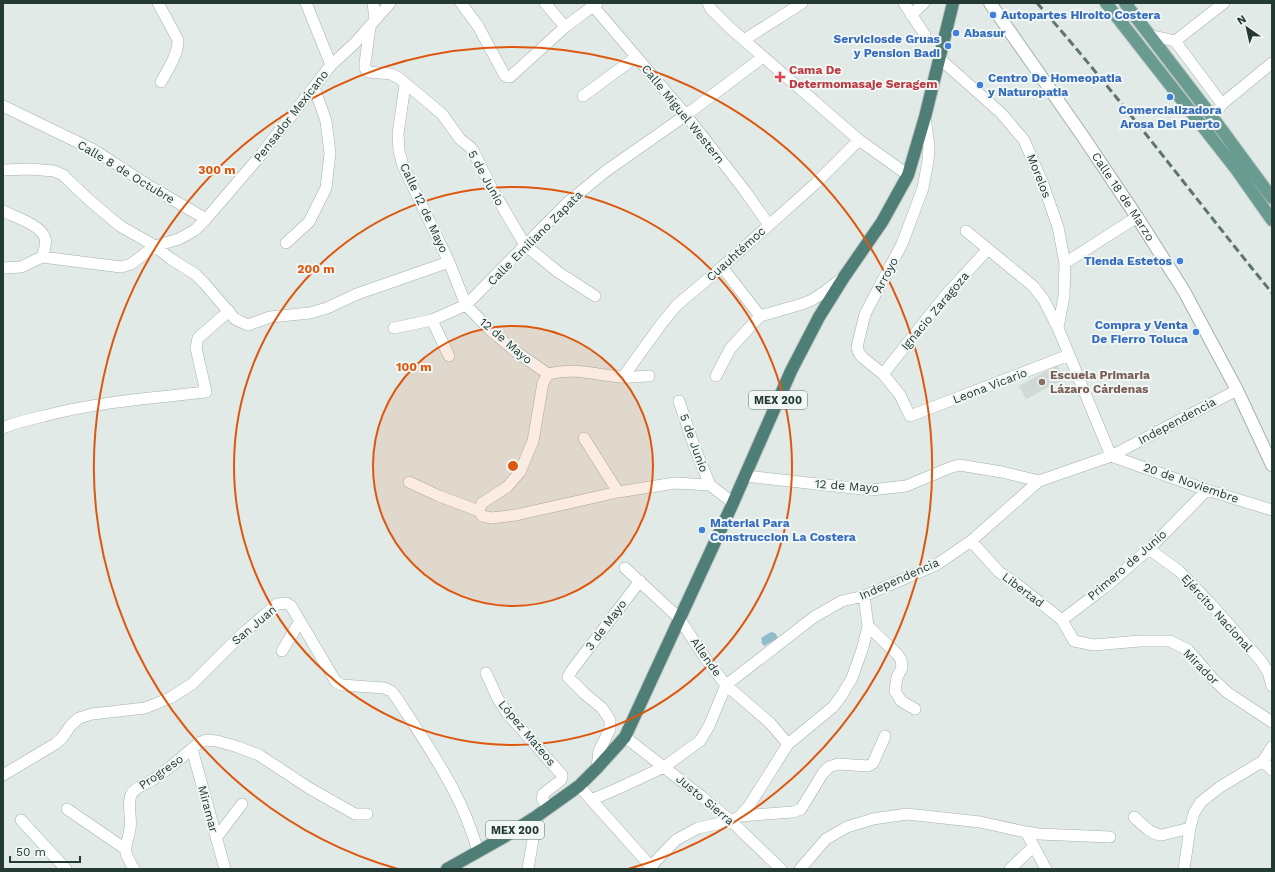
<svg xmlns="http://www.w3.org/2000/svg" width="1275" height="872" font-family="'Work Sans',sans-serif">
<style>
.built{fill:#cfdad6}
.water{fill:#8ebdca}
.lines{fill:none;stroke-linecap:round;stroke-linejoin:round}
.minor-casing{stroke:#a4b1ad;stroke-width:12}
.tertiary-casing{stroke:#a4b1ad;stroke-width:14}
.primary-casing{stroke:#bdc4c2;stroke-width:14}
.trunk-casing{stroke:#bdc4c2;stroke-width:14}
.minor{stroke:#fff;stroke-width:11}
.tertiary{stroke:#fff;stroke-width:12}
.primary{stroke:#6a9b91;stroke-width:12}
.trunk{stroke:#4e7e76;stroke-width:12}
.rail{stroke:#5e7470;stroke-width:3;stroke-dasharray:8 4;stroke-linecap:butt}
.ring{fill:none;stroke:#de570e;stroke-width:2}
.shop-dot{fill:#3f7fe0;stroke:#f1f7f4;stroke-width:1.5}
.health-dot{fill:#e0444e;stroke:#f1f7f4;stroke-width:1.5}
.education-dot{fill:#8d6e63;stroke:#f1f7f4;stroke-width:1.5}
.labels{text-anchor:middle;stroke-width:4;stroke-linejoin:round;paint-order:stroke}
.shield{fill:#f1f7f4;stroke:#61726e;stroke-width:1}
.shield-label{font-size:11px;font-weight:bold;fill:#233934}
.shop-label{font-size:12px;font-weight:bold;fill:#366cbe;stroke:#f1f7f4;text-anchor:start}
.health-label{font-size:12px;font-weight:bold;fill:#be3a42;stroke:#f1f7f4;text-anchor:start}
.street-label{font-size:12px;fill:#233934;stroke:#f1f7f4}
.education-label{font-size:12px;font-weight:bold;fill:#785e54;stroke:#f1f7f4;text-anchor:start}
.centre{fill:#de570e;stroke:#f1f7f4;stroke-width:2}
.ring-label{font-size:12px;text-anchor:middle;font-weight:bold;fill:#de570e;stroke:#f1f7f4;stroke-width:4;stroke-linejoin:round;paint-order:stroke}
</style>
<rect width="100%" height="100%" fill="#e1eae6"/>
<path class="built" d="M1057 365 1065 379 1026 399 1019 386Z"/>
<path class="water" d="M771 632 775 633 778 638 764 646 761 642 762 641 761 638Z"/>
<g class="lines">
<g class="minor-casing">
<path id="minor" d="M158 3 178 40C178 55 168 69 161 82
M306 3 331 65
M373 3 375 19
M461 3 478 26 505 76 510 77 565 27 597 3
M545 3 565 27
M708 3 711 9 729 27 859 140 908 175
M904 3 925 35
M593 6 686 115 745 191 769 225
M911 15 924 3
M370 27 365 63V68L368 72 391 74 399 78 442 114 460 139 470 147 474 152 492 189 525 245 558 272 595 296
M1149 35 1175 41 1222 104 1213 118
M744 40 802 3
M1175 41 1224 3
M939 58 1001 113 1024 140 1043 184 1058 227 1065 263 1064 296 1058 328
M405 85 398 134 399 151 403 166 449 262 466 305 490 330 515 351 548 374
M583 96 636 57
M1222 104 1272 63
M3 106 94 150 151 187 206 219
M925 117 929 147 928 161 923 188 902 244 865 314 857 347 859 353 862 357 883 374 900 395 910 416 1069 355
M3 170 30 169 54 171 63 175 88 199 120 226 155 246 171 259 195 274 204 283 235 319 248 325 270 317 310 313 327 308 357 294 449 262
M3 211C15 217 41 225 45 238 47 244 44 251 42 257L21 267 3 268
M966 231 1033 286 1044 300 1058 328 1111 456 1207 490 1272 510
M286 243 309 222 326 188 330 153 326 121 314 87
M42 257 121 267 131 264 155 246 179 239 195 230 206 219 259 157 331 65 355 43 390 3
M1065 263 1137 217
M722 267 760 316
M432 320 449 356
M394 328 432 320 466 305 566 204 606 171 686 115 763 57
M883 374 945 296 988 249
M716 376 730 349 760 316 802 304 812 300 824 292 841 279
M623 377 662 323 677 305 722 267 815 184 859 140
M679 401 694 446 710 485
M3 428C16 422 30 419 44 416 97 402 152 398 206 392L196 348 198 338 229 311
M584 438 618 492
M745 476 871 490 906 486 949 468 959 465 1002 472 1039 481
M409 482 439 496 479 511
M479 511 482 516 492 518 516 515 618 492 675 483 710 485 733 503
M479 511 482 503 507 487 520 472 533 441 543 383 548 374C574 367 596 375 621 377 630 378 640 376 649 376
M971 541 999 572 1018 585 1062 620 1074 641 1094 645 1140 641H1170L1188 650 1214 680 1228 693 1272 722
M1149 549 1179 571 1209 602 1261 661 1268 672 1272 686
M625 568 679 618 705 658 726 685 770 723 788 744
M1062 620 1104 588 1149 549 1207 490
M868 626 898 655 901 660 902 668 897 677 895 691 901 701 915 709
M282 651 300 621
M486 673 498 699 507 713 562 775 561 780 543 794 542 798 548 809
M625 737 701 796 731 821 781 869
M192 749 225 869
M1263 761 1272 770
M597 768 599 751 610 729V720L602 708 585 694 568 677 572 670 640 581
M3 775 55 744 62 738 71 725 79 718 92 714 145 708 170 698 192 684 239 637 277 604 286 603 291 606 336 682 342 685 384 688 391 691 396 697C416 728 437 758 454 791 464 810 472 831 478 851
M579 786 653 869
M591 800 619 788 664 767 700 741 709 726 726 685 814 617 842 601 864 596 936 565 971 541 1039 481 1111 456 1237 390
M67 809 124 848
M740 816 793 812 801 809 823 773 829 767 838 764 868 766 873 763 885 736
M1134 817C1142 824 1151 835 1162 835L1190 828
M21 820 66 869
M1026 832 1039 834 1110 837
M216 838 242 804
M650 867 676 840 698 828 731 821 740 816 749 806 788 744 833 707 842 695 852 678 863 647 868 626 864 596
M134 869C121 848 126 850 130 829 132 818 127 804 131 795 134 788 145 784 151 781 168 770 183 756 199 743L206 740 217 741 238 747 259 755 309 788 355 814H367
M528 869 537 816
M800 869 826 839 847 827 873 819 907 814 980 822 1026 832 1046 869
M1010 869 1033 847
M1184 869 1190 828 1194 813 1201 802 1220 787 1263 761 1272 747"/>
</g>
<g class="tertiary-casing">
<g id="tertiary">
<path id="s1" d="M990 3 1084 138 1137 217 1184 291 1237 390 1272 465"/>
</g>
</g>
<g class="primary-casing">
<path id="primary" d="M1106 3 1236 169 1272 220
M1125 3 1213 118 1272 198"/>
</g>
<g class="trunk-casing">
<path id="trunk" d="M447 869 504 837 537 816 579 786 597 768 625 737 733 503 791 371 819 317 844 277 882 222 908 175 925 117 953 3"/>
</g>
<use href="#minor" class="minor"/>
<use href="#tertiary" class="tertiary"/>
<use href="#primary" class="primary"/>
<use href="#trunk" class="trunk"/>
<path class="rail" d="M1037 3C1119 96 1193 196 1272 293"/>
</g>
<circle cx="513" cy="466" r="140" fill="#de570e" fill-opacity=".12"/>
<g class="ring">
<circle cx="513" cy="466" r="140"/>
<circle cx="513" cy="466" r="279"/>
<path d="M398 869A419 419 0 1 1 628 869"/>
</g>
<g class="shop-dot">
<circle cx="993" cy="15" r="4"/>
<circle cx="956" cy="33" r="4"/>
<circle cx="948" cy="46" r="4"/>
<circle cx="980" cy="85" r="4"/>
<circle cx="1170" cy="97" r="4"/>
<circle cx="1180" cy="261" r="4"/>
<circle cx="1196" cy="332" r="4"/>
<circle cx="702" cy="530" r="4"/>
</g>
<path class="health-dot" d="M778 71h4v4h4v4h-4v4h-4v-4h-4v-4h4z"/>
<circle class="education-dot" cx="1042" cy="382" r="4"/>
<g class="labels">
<g class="shield">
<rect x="749" y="391" width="58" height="18" rx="3"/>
<rect x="486" y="821" width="58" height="18" rx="3"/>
</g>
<g class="shield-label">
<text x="778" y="404">MEX 200</text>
<text x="515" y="834">MEX 200</text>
</g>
<g class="shop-label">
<text x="1001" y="19">Autopartes Hiroito Costera</text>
<text x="964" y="37">Abasur</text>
<text x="940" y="43" text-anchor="end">Serviciosde Gruas<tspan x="940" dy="14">y Pension Badi</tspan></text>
<text x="988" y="82">Centro De Homeopatia<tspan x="988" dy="14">y Naturopatia</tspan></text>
<text x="1170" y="114" text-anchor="middle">Comercializadora<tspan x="1170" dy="14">Arosa Del Puerto</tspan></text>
<text x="1172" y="265" text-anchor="end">Tienda Estetos</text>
<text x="1188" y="329" text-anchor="end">Compra y Venta<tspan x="1188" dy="14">De Fierro Toluca</tspan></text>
<text x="710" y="527">Material Para<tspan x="710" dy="14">Construccion La Costera</tspan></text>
</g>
<g class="health-label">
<text x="789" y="74">Cama De<tspan x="789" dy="14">Determomasaje Seragem</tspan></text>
</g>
<g class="street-label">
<text transform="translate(683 114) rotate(51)" y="4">Calle Miguel Western</text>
<text transform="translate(291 116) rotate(-52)" y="4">Pensador Mexicano</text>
<text transform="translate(126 172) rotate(31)" y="4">Calle 8 de Octubre</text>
<text transform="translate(1039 176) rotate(68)" y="4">Morelos</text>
<text transform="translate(486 178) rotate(61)" y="4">5 de Junio</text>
<text dy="4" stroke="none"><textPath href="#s1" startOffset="235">Calle 18 de Marzo</textPath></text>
<text transform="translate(424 208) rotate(65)" y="4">Calle 12 de Mayo</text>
<text transform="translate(535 238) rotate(-45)" y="4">Calle Emiliano Zapata</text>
<text transform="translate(736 254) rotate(-42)" y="4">Cuauhtémoc</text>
<text transform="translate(886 275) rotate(-62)" y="4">Arroyo</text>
<text transform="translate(935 311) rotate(-50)" y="4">Ignacio Zaragoza</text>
<text transform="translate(506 341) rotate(40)" y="4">12 de Mayo</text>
<text transform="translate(990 386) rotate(-21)" y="4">Leona Vicario</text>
<text transform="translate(1177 421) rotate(-28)" y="4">Independencia</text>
<text transform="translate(694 443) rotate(70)" y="4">5 de Junio</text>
<text transform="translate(1191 483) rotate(19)" y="4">20 de Noviembre</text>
<text transform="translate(847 486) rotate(4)" y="4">12 de Mayo</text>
<text transform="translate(1127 565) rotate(-41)" y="4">Primero de Junio</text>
<text transform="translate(899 579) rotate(-24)" y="4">Independencia</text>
<text transform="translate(1023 590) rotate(37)" y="4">Libertad</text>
<text transform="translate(1217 613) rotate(48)" y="4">Ejército Nacional</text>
<text transform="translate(254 625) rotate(-40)" y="4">San Juan</text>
<text transform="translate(606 625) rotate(-53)" y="4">3 de Mayo</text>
<text transform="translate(706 657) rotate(55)" y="4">Allende</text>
<text transform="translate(1201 667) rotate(45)" y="4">Mirador</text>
<text transform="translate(527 733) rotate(50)" y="4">López Mateos</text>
<text transform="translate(161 772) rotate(-35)" y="4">Progreso</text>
<text transform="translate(705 800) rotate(40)" y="4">Justo Sierra</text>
<text transform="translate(208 809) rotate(75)" y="4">Miramar</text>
</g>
<g class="education-label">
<text x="1050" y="379">Escuela Primaria<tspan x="1050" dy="14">Lázaro Cárdenas</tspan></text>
</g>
</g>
<circle cx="513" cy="466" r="6" class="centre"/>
<g class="ring-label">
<text x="217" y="174">300 m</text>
<text x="316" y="273">200 m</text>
<text x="414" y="371">100 m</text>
</g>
<rect width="1275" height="872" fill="none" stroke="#233934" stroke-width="8"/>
<g transform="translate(1247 28) rotate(326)" stroke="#f1f7f4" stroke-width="3" paint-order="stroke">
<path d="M0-3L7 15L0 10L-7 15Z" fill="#233934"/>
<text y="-6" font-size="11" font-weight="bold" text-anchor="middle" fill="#233934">N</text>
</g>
<path d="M10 856v6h70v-6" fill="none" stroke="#233934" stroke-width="2"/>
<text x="16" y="856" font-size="12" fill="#233934" stroke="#f1f7f4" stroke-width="3" paint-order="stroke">50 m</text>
</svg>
